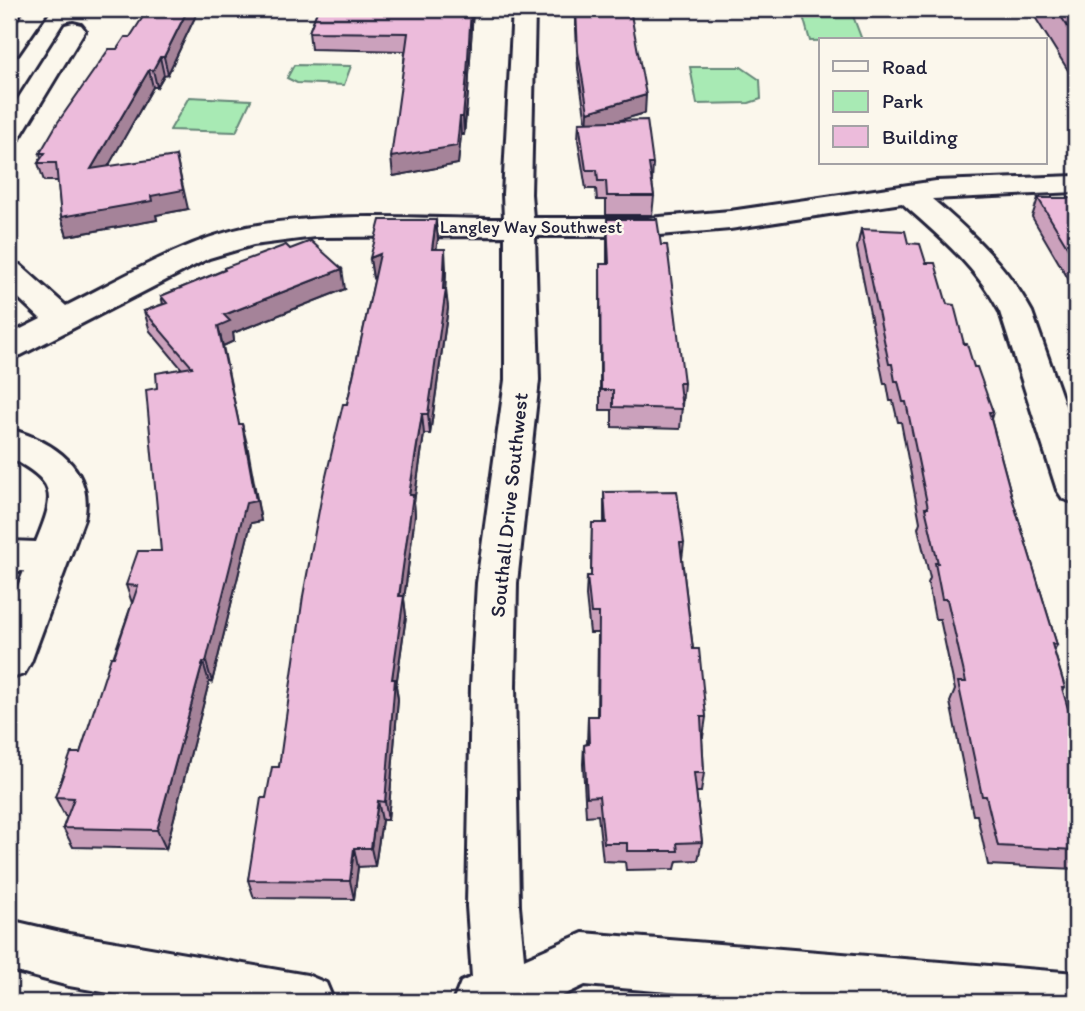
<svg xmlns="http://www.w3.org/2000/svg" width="1085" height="1011" font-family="Itim,sans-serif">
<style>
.green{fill:#a8eab4;stroke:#658678;stroke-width:2}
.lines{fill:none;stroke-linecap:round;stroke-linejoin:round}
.minor-casing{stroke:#22223b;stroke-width:6}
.minor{fill:#fbf7ec;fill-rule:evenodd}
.wall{fill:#cba1bc;stroke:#22223b;stroke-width:2}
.shaded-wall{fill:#a58399;stroke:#22223b;stroke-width:2}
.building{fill:#ecbbdb;stroke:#22223b;stroke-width:2}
.labels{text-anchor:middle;stroke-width:5;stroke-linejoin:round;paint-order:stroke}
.far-street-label{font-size:18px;fill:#22223b;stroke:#fbf7ec}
.street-label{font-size:21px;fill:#22223b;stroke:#fbf7ec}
</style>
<rect width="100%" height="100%" fill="#fbf7ec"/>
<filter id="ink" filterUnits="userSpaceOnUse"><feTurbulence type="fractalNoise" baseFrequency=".0143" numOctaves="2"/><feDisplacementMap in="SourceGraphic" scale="14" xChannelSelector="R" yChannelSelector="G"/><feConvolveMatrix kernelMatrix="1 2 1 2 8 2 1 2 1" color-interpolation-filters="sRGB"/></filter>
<g filter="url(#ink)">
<path class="green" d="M803 16H853L862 40 810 41Z
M294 65 351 66 344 85 297 83 287 78Z
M690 67H741L760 80 761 99 749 103 697 104Z
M189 97 251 100 236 132 170 130Z"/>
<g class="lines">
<g class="minor-casing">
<path id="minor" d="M27 9H49L18 54 9 56V33Z
M513 9H535L531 194 533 218H648L730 211 936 181 1076 176V192L932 199C972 233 1007 266 1032 312L1076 437V503L1063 499 1057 490 1000 312C977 267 939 236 902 203L730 229 648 236H535L539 380 517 583 515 686 519 906 524 959 583 933 1076 973V1002H788L585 985 549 1002H453L461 982 472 977 467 906 471 686 477 583 505 380V236L315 237 253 245 209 258 21 355 9 358V335L41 319 9 289V263L20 265 66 306C124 277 183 241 247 227 327 211 422 219 504 219L503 194Z
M73 23 81 25 85 30 22 134 18 140 9 142V113L65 25Z
M9 429C53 441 95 468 84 519L31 662 24 674 9 679V609L24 571H9V541L36 542C56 493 57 483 9 457Z
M9 920 69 934 307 975 326 983 334 1002H160L69 986 9 970Z"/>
</g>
<use href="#minor" class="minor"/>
</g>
<path class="wall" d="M318 9H473L468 92 464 135H461L458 164 393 176 405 51 311 49 309 32Z
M575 9H630L645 113 617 121 653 164 652 182 654 196 652 215H606V200H597L596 189H586L578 140 579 122H586L578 69Z
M1030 9H1076V83Z
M197 13 168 74 164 75 157 87H153L108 166 188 209 156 215 157 220 67 236 61 217 58 181H44L38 163 41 158 40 153 117 49 130 37Z
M1038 198H1076V292L1032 217Z
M607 219 684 383 680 429 612 427V410H600V264H607Z
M436 220 438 239 436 249 446 269 445 289 448 308 430 434H424L414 502 415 515 404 599 406 616 396 686 398 699 388 820H382L375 866 358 867 354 899 254 898 248 880 266 798 279 767 347 404 375 277 373 278 370 258Z
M861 229 908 243 926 263 947 304 993 412 991 419 1013 501 1057 645 1054 650 1065 688 1063 692 1076 736V869L988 865 977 815H973L950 702 955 690 940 619H935L928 583 930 578 918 528 920 522 901 422H898L893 401H890L887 384H884L857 248Z
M290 249 345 289 233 333 234 341 223 346 239 424H242L247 444 261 521 251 523 212 682H209L166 849 73 847 63 828 67 816H65L55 797 80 753 132 603 126 585 161 551 157 388 182 369 150 331 144 311 163 304 161 296 224 270V268Z
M604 492 684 543 682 559 693 649 706 717 703 737H702L704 773 701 792H696L702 842 698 860 677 861 675 869 626 870 625 862 603 861 598 815 586 816 583 764 584 745 587 744 588 716H597L598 633H590L586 596 587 576H591L592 523H604Z"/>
<path class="shaded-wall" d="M188 9H197V13L168 74 164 57Z
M471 9H473L468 92 464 135 463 117Z
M160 57 164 75 157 87 153 70Z
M149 70 153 87 96 188 91 169Z
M646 95 645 113 587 130 588 112Z
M460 117 461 135 458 164 393 176 391 157Z
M176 156 188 209 156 215 157 220 67 236 61 217 151 196Z
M436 220 438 239 433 269 432 249Z
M445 249 446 269 445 300 446 289 448 308 430 434 428 414 443 289Z
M380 254 383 274 373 278 370 258Z
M342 269 345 289 233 333 234 341 223 346 218 326 224 315Z
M422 414 424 434 414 502 415 515 404 599 406 616 396 686 398 699 388 820 385 802 392 679 409 495Z
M242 424 261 521 251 523 212 682 206 662Z
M203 662 209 682 166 849 157 830Z
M378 801 382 820 375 866 371 848Z
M354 848 358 867 354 899 350 881Z"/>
<path class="building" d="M148 9H188L164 57H160L153 70H149L91 169 176 156 183 190 151 196 152 201 61 217 56 163H38L45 153H40L58 122 109 49H117L125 37H130Z
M318 9H471L467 74 463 117H460L457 146 391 157 408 33 309 32Z
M576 9H630L646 95 588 112 578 52Z
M1056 9H1076V39Z
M647 120 653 164H649L654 196H607L606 181H598L597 170H586L579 122Z
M1038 198H1076V261Z
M607 219H657L661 245H667L684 383H679L682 409 613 407V390H601L600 264H609Z
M380 220H436L432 249H445L443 289H446L428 414H422L409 495H413L399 596H404L392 679H395L385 802 378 801 371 848H354L350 881 248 880 261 798H266L272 767H279L303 596 323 489 343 404H347L380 254 370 258Z
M861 229 905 231 908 243 920 244 926 263H935L947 304 954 305 964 344H967L974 367H977L993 412H989L1013 501 1057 645 1052 644 1065 688H1062L1076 736V850L998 846 986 796H982L958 682H966L947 599H942L935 563H938L925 508H928L906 402H903L898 381H895L892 364H889Z
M311 241 342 269 224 315 230 321 218 326 239 424H242L256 501 246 503 206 662H203L157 830 63 828 74 798 55 797 71 753H80L111 657H114L138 586 126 585 138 551H161L146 390 157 388 156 373 192 367 144 311 167 303 161 296 225 270 224 268 286 245 290 249Z
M677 491 684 543H680L693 649H699L706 717H701L704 773H694L702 842 677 843 678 851H627V843H604L599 796 587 797 584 745 589 744 588 716H598L599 613H591L587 576H591L592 523H606L604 492Z"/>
</g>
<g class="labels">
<g class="far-street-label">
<text x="531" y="233">Langley Way Southwest</text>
</g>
<g class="street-label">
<text transform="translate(509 505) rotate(-84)" y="7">Southall Drive Southwest</text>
</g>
</g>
<rect width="1085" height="1011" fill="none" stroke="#fbf7ec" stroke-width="35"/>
<rect x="18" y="18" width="1050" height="976" fill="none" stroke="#22223b" stroke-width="2.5" filter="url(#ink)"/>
<rect x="819" y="38" width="228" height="126" fill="#fbf7ec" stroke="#a4a2a5" stroke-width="2"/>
<rect x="833" y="61" width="35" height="10" fill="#fbf7ec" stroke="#a4a2a5" stroke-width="2"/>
<text x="882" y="74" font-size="21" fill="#22223b">Road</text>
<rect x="833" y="91" width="35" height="21" fill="#a8eab4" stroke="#a4a2a5" stroke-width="2"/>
<text x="882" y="108" font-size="21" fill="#22223b">Park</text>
<rect x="833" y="126" width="35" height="21" fill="#ecbbdb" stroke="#a4a2a5" stroke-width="2"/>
<text x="882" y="144" font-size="21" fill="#22223b">Building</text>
</svg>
